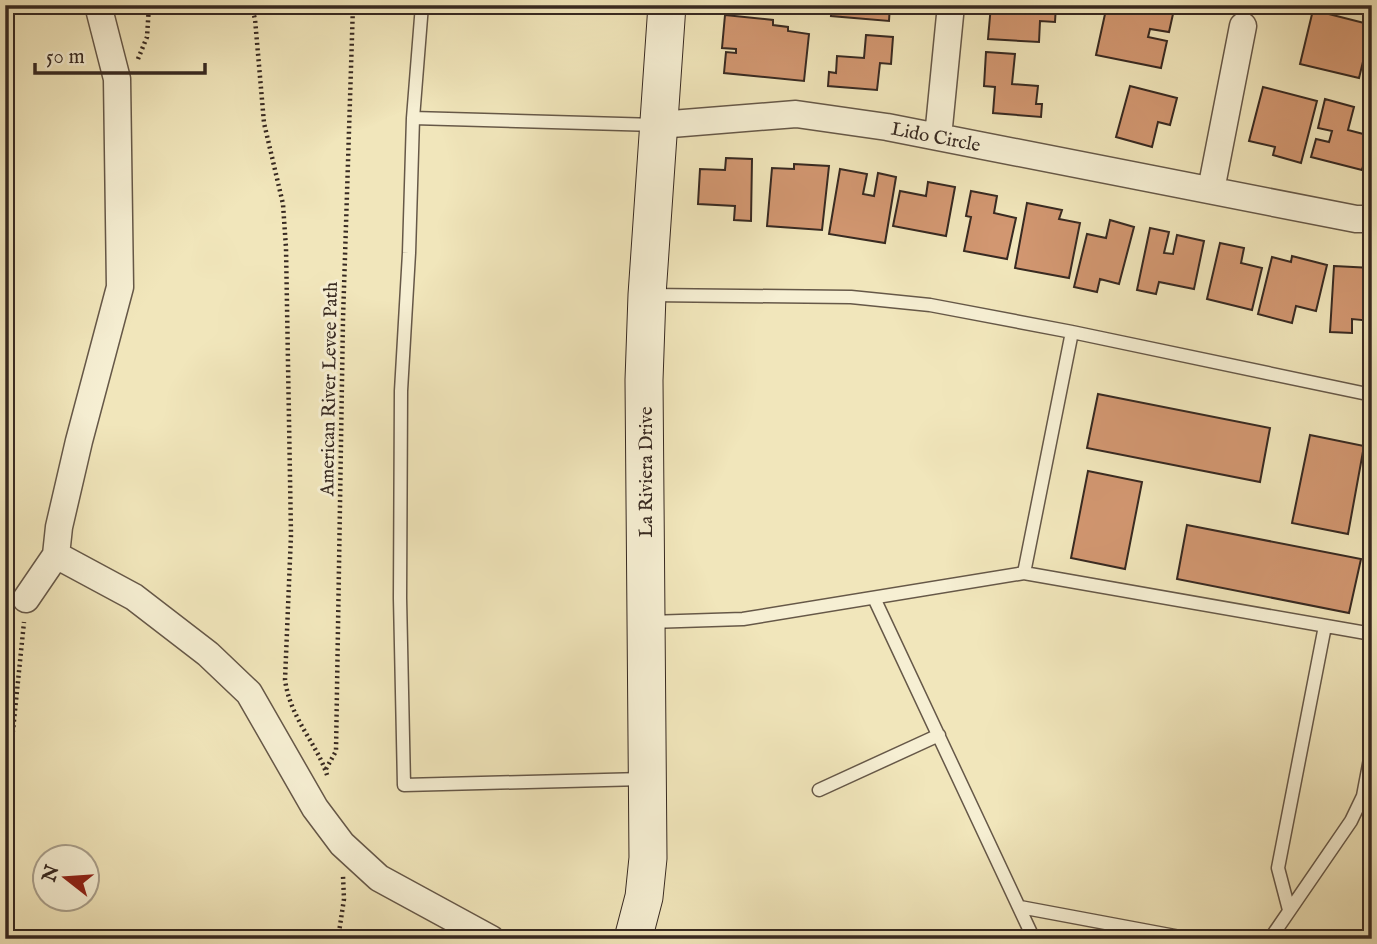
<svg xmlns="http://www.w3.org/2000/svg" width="1377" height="944" font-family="'IM FELL English',serif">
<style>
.building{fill:#d29771;stroke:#372921;stroke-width:2}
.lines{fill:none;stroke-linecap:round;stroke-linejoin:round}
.lane-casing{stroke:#665848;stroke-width:15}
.street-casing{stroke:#665848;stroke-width:29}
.secondary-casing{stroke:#372921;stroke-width:39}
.path{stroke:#372921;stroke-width:4.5;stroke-dasharray:2 3.5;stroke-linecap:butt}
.lane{stroke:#f6efd3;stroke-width:12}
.street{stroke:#f6efd3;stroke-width:26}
.secondary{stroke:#f6efd3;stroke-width:37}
.labels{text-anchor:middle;stroke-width:6;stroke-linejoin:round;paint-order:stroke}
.street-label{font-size:19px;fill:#372921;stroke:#f6efd3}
</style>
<rect width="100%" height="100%" fill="#f1e6bb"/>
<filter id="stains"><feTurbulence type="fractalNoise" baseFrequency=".00286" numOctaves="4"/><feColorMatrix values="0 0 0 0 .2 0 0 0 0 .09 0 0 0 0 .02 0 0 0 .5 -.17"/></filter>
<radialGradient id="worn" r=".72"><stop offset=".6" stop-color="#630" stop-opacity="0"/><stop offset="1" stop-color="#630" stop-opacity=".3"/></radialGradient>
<path class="building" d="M832 5H890L889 21 831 16Z
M991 5H1056L1055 22 1040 21 1039 42 988 39Z
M1107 5H1130L1173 14 1169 32 1150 29 1148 37 1167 41 1161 68 1096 55Z
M1313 10 1372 25 1359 78 1300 64Z
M725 15 773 20V25L788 27V31L809 34 804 81 724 73 726 52 736 53V49L722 48Z
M866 35 893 37 891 64 880 63 877 90 828 86 829 72 836 73 837 56 864 58Z
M986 52 1015 54 1012 84 1038 86 1036 104H1042L1041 117 993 113 995 87 984 86Z
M1130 86 1177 98 1170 125 1158 122 1152 147 1116 137Z
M1263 87 1317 101 1301 163 1273 155 1275 147 1249 141Z
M1325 99 1354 107 1348 130 1371 136 1362 170 1311 157 1316 139 1329 142 1332 131 1318 128Z
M726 158 752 159 751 221 734 220 735 206 698 204 700 169 725 170Z
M794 164 829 166 822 230 767 226 772 168 794 169Z
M840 169 867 174 863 194 874 196 878 173 896 177 885 243 829 234Z
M928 182 955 187 946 236 893 226 900 191 926 196Z
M971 191 997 196 994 213 1016 218 1007 259 964 251 971 217 966 216Z
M1027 203 1062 210 1059 219 1080 223 1069 278 1015 268Z
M1110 220 1134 227 1119 284 1100 279 1097 292 1074 287 1087 234 1106 238Z
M1150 228 1169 232 1164 253 1173 254 1177 235 1204 241 1194 289 1159 282 1156 294 1137 290Z
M1220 243 1244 248 1241 263 1262 268 1252 310 1207 299Z
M1292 256 1327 265 1316 311 1296 306 1292 323 1258 314 1272 257 1291 262Z
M1334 266 1372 268V321L1352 319V333L1330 332Z
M1098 394 1270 428 1260 482 1087 448Z
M1310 435 1364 446 1348 534 1292 523Z
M1088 471 1142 482 1125 569 1071 558Z
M1187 525 1361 559 1349 613 1177 579Z"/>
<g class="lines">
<g class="lane-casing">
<path id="lane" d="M413 118 422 5
M650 295 851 297 930 305 1072 332 1372 395
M1024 573 1072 332
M874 598 1031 933 1036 939
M649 622 743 619 1024 573 1372 634
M643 779 404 785 400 598 401 391 409 253 413 118 656 125
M819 790 939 735
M1020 907 1191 939
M1289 910 1278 868 1325 626
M1270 939 1351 821 1363 796 1370 759 1372 687"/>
</g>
<g class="street-casing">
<path id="street" d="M98 5 117 79 120 287 79 441 59 527 56 555 134 597 208 654 249 693 315 808 342 844 379 878 491 939
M659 125 796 114 887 127 1356 219H1372
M938 137 951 5
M1211 190 1243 26
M26 599 56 555"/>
</g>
<g class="secondary-casing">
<path id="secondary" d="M633 939 644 897 648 858 644 380 647 295 667 5"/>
</g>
<path class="path" d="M251 5 255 19 264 123 283 204 286 248 291 535 285 680C291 721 317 742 328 778
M138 59 147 37 149 5
M326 769 336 751 343 319 353 5
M5 809 24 622
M338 939 344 899 343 876"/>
<use href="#lane" class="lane"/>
<use href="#street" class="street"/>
<use href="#secondary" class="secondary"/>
</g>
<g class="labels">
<g class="street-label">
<text transform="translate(936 136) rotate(11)" y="7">Lido Circle</text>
<text transform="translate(328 389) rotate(-89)" y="7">American River Levee Path</text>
<text transform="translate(645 472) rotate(-90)" y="7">La Riviera Drive</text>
</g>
</g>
<rect width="1377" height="944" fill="none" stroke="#f1e6bb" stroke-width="28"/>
<rect x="7" y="7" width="1363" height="930" fill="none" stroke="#372921" stroke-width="3.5"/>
<rect x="14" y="14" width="1349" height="916" fill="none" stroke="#372921" stroke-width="2"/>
<g transform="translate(66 878) rotate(287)"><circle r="33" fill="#f6efd3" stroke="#aaa08c" stroke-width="2"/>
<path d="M0-5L12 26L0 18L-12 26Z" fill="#8f2418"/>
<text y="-10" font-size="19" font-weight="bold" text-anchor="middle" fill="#372921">N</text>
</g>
<path d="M35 63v10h170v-10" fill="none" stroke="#372921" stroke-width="3.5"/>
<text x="46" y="63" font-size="21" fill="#372921" stroke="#f6efd3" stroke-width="5" paint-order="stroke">50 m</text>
<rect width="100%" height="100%" filter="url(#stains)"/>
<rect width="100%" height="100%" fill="url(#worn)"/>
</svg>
